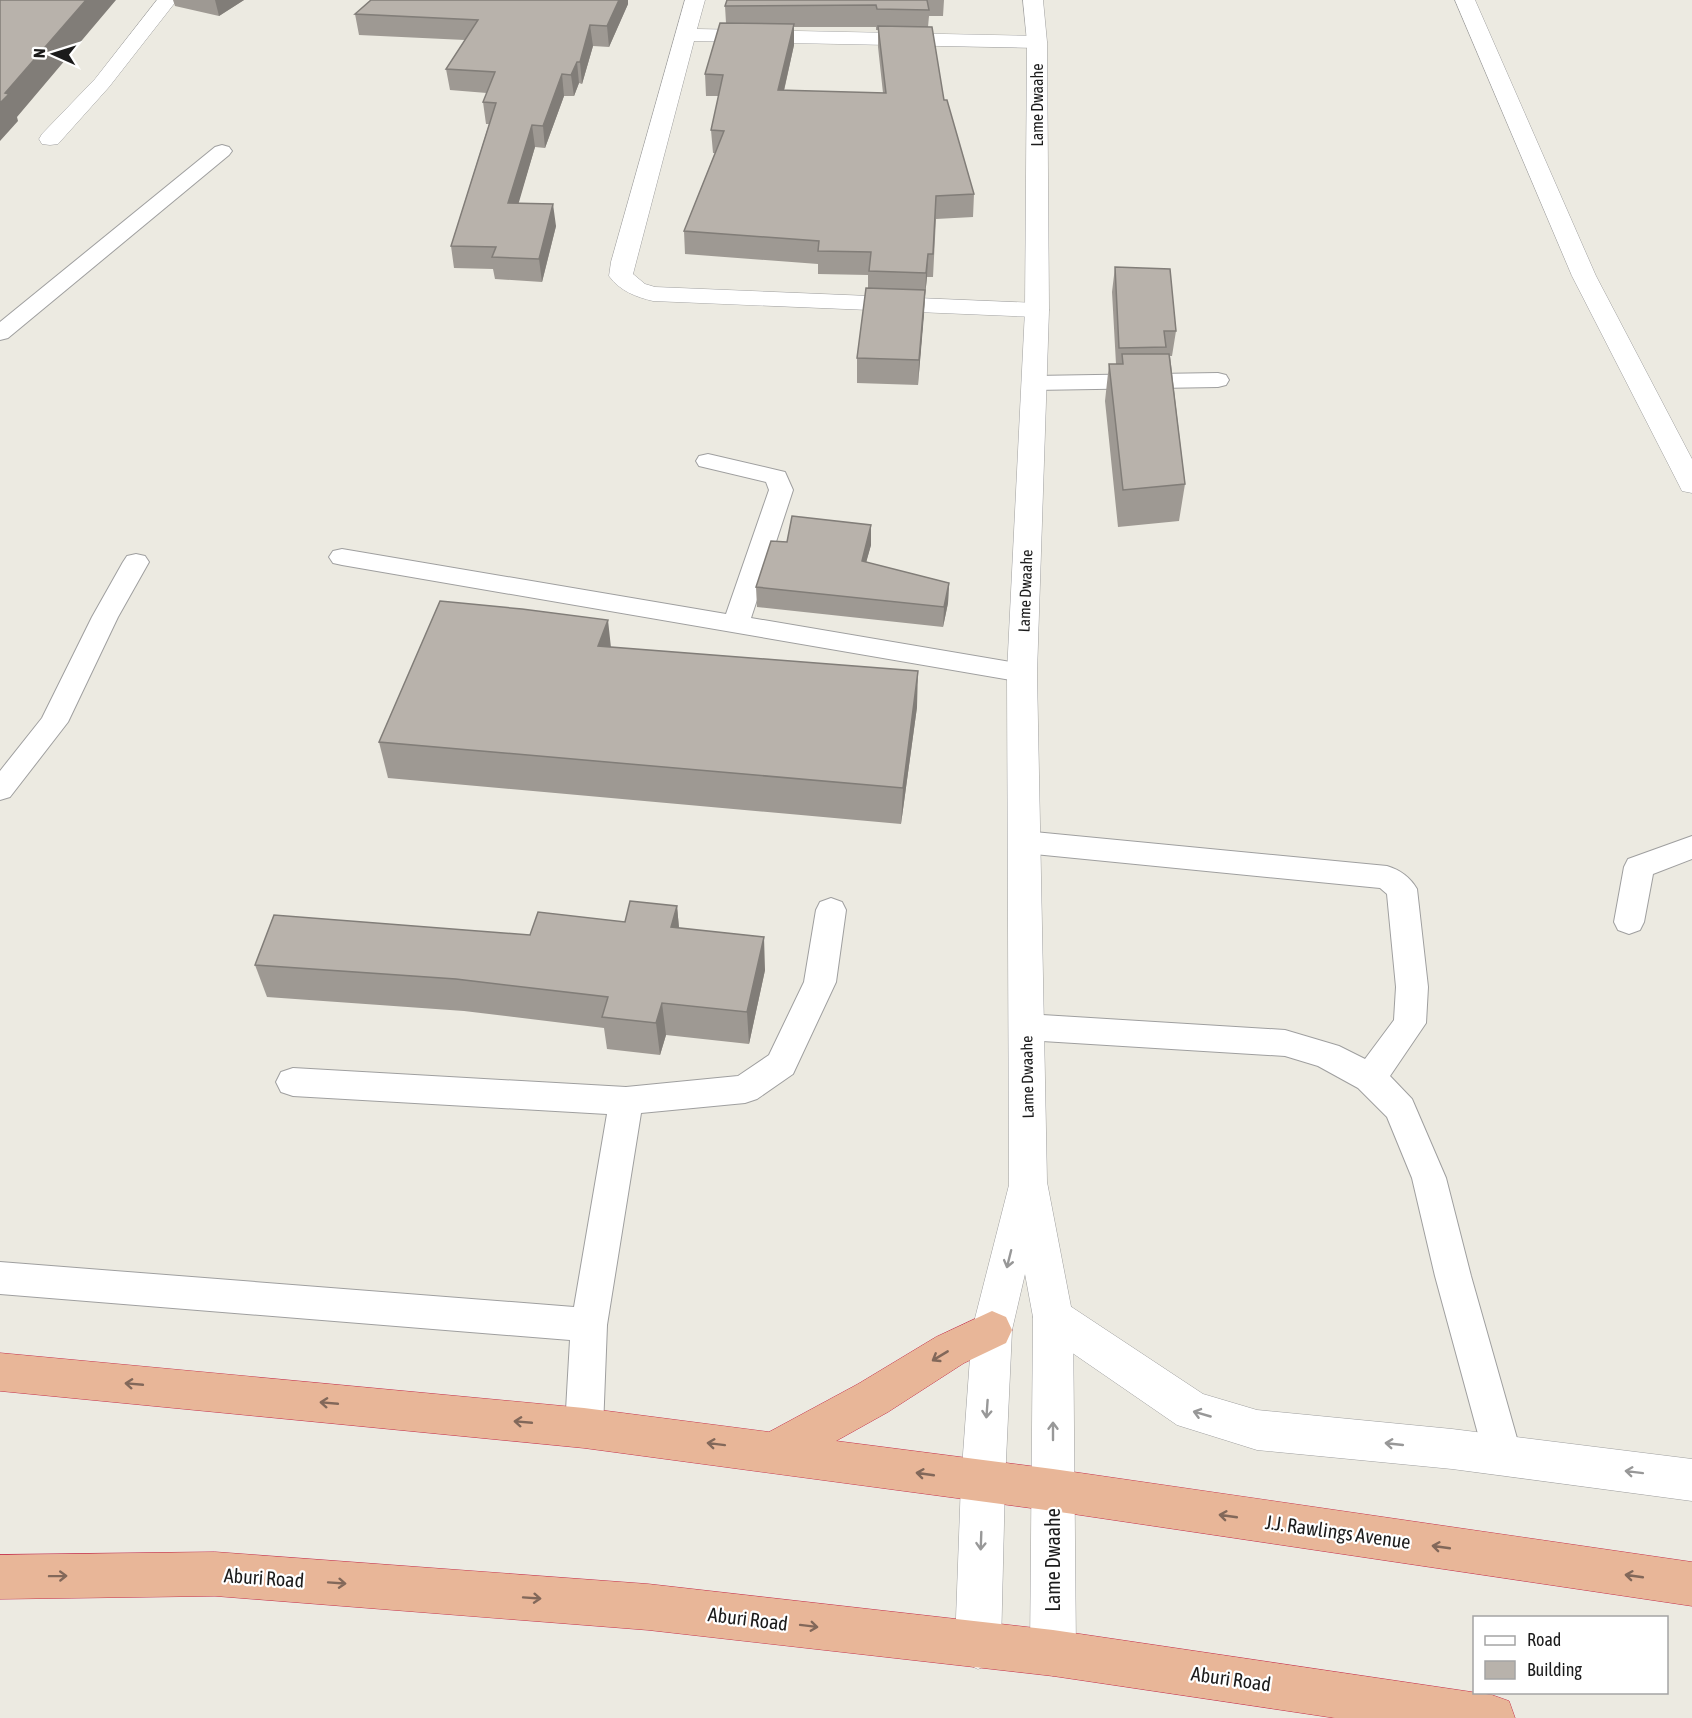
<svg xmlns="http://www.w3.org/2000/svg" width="1692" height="1718" font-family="'Asap Condensed',sans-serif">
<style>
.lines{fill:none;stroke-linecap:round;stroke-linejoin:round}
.service-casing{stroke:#9f9f9f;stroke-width:2}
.minor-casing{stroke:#9f9f9f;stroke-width:1}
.tertiary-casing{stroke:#9f9f9f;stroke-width:1}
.trunk-casing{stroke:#c5324d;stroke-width:1}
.service{fill:#fff;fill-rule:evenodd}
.minor{fill:#fff;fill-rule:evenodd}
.tertiary{fill:#fff;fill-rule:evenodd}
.trunk{fill:#e8b698;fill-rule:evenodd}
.wall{fill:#9e9993;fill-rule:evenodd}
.shaded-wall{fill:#817d78}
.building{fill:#b8b2ab;stroke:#817d78;stroke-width:1.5}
.oneway{stroke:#989898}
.oneway2{stroke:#82685a}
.labels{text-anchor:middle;stroke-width:4.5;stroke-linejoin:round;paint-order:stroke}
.street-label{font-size:16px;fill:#1b1b1b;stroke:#fff}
.near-street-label{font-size:20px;fill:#1b1b1b;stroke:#fff}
</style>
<rect width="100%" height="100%" fill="#eceae1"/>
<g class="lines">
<g class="service-casing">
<path id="service" d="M222 145 229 147 232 151 229 155 8 338 0 340V322L215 147Z
M1218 373 1226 375 1229 380 1226 385 1218 387 1034 390 1026 388 1023 383 1026 378 1034 376Z
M708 454 785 472 793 490 751 618 1022 664 1032 666 1036 673 1032 680 1022 682 342 565 333 563 329 557 333 551 342 549 726 614 769 490 766 482 699 466 696 461 699 456Z
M136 554 145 556 149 562 118 617 68 722 10 797 0 800V771L42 718 92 617 123 562 127 556Z
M1024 831 1387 866C1400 870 1410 877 1417 889L1428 987 1426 1023 1390 1076 1412 1099 1446 1178 1471 1276 1522 1456 1517 1469 1503 1475 1489 1469 1484 1456 1435 1276 1412 1178 1387 1117 1358 1088 1318 1066 1285 1056 1026 1040 1015 1036 1010 1027 1015 1018 1026 1014 1285 1030 1339 1046 1365 1059 1394 1020 1396 987 1387 894 1380 888 1024 853 1013 850 1009 842 1013 834Z
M1692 836V859L1653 874 1644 922 1640 930 1629 934 1618 930 1614 922 1624 867 1628 859Z
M831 898 842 902 846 910 836 982 793 1074 757 1099 745 1103 641 1113 607 1325 603 1428 598 1441 584 1446 570 1441 565 1428 570 1340 0 1294V1262L574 1307 607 1114 293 1096 281 1092 276 1082 281 1072 293 1068 626 1087 738 1076 769 1055 804 982 816 910 820 902Z"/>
</g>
<g class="minor-casing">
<path id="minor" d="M157 0H177L109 87 58 144 50 145 42 144 39 139 42 134 95 79Z
M685 0H705L697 29 1037 36 1044 38 1047 42 1044 46 1037 48 694 41 633 274 645 284 655 287 1037 303 1046 305 1049 310 1046 315 1037 317 653 301C636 297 620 291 609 276L611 262Z
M1455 0H1475L1596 276 1692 459V493L1682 491 1679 485 1572 276Z
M1053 1299 1067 1304 1203 1394 1257 1410 1452 1429 1692 1459V1501L1452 1469 1257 1450 1177 1425 1039 1330 1033 1317 1039 1304Z"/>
</g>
<g class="tertiary-casing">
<path id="tertiary" d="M1023 0H1043L1047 42 1049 310 1037 673 1047 1182 1073 1317 1076 1653 1069 1669 1053 1676 1037 1669 1030 1653 1033 1317 1025 1274 1012 1330 1005 1482 1001 1646 994 1662 978 1669 962 1662 955 1646 961 1482 972 1330 1009 1185 1007 673 1025 310 1027 42Z"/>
</g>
<g class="trunk-casing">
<path id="trunk" d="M992 1311 1006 1317 1012 1330 1006 1343 964 1363 888 1412 836 1441 1053 1469 1692 1562V1606L1053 1511 584 1448 0 1391V1353L584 1408 769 1432 858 1384 936 1337Z
M215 1552 648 1584 1053 1630 1492 1695 1509 1701 1515 1718H1335L1053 1676 648 1630 215 1596 0 1599V1555Z"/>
</g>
<use href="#service" class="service"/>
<use href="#minor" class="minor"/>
<use href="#tertiary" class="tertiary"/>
<use href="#trunk" class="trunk"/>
</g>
<path class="wall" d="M173 0H244L219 16 175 6Z
M727 0H944L943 16H929L928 27 944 100 974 194 973 217 936 219 933 277H927L925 296 918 385 857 383V358L868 288V275L818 274V264L685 254 684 231 715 153H713L711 130 719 96H706L705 74 726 23 725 6ZM794 27H876V30H878V47L883 93 784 91 794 45Z
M628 4 609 47 593 46 582 84 579 83 574 96H564L545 148 535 147 518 203 556 226 542 282 495 279 493 269 454 268 451 246 489 124H486L483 102 487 93 450 90 446 69 465 40 359 35 355 14Z
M1115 267 1176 331 1172 356H1170L1185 484 1179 521 1118 527 1105 401 1109 364H1116L1112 292Z
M871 525V545L866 562 949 583 948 603 943 627 757 607 756 587 787 542Z
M611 647 917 707 901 824 388 778 379 742Z
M677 906 679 928 765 970 749 1044 666 1035 660 1055 607 1049 604 1028 464 1011 267 997 255 965 530 935 625 922Z"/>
<path class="shaded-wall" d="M86 0H116L17 117 18 121 0 141V103L5 93Z
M215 0H244L219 16Z
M619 0H628V4L609 47 607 26Z
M794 24V45L779 112 778 90Z
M590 25 593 46 582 84 580 62Z
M577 62 579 83 574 96 571 75Z
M562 74 564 96 545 148 543 126Z
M532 125 535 147 512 226 508 203Z
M553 204 556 226 542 282 539 259Z
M928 254 927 277 925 296 926 273Z
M925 290 924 315 918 385 919 360Z
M871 525V545L861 581 862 561Z
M949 583 948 603 943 627 944 607Z
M608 620 612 657 598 646Z
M918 671 917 707 901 824 903 788Z
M677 906 680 939 671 927Z
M764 937 765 970 749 1044 747 1012Z
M662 1003 666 1035 660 1055 656 1023Z"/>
<path class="building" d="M0 0H86L5 93 9 94 0 103Z
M371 0H619L607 26 590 25 580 62H577L571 75 562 74 543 126 532 125 508 203 553 204 539 259 492 257 496 247 451 246 496 103 483 102 495 72 446 69 478 20 355 14Z
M727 0H927L929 10 877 9 876 5 725 6Z
M720 23 794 24 778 90 886 93 878 26 932 27 944 100H947L974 194 936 196 933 254H928L926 273 869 271 871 252 818 251 819 241 684 231 724 131 711 130 723 75 705 74Z
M1115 267 1170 269 1176 331H1164L1166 347 1119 348Z
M866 288 925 290 919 360 857 358Z
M1122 354H1169L1185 484 1123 490 1109 364H1123Z
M792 516 871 525 862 561 949 583 944 607 756 587 771 541 787 542Z
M440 601 522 609 608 620 598 646 918 671 903 788 379 742Z
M630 901 677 906 671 927 764 937 747 1012 662 1003 656 1023 602 1017 608 997 456 979 255 965 274 915 530 935 538 912 625 922Z"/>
<defs><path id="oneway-shaft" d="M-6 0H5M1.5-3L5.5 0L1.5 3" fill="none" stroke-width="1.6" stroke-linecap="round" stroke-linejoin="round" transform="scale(1.5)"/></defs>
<g class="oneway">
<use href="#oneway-shaft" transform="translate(1009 1259) rotate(104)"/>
<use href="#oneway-shaft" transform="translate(987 1409) rotate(94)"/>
<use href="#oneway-shaft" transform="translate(1202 1414) rotate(-164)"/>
<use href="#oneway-shaft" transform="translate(1053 1431) rotate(-90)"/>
<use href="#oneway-shaft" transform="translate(1394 1444) rotate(-174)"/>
<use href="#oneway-shaft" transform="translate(1634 1472) rotate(-173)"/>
<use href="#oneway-shaft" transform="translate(981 1541) rotate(92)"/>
</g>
<g class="oneway2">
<use href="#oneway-shaft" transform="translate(940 1356) rotate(149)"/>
<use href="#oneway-shaft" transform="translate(134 1384) rotate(-175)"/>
<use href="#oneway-shaft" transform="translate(329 1403) rotate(-175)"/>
<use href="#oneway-shaft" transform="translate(523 1422) rotate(-175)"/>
<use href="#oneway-shaft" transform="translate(716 1444) rotate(-173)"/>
<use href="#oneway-shaft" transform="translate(925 1474) rotate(-172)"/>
<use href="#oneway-shaft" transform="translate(1228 1516) rotate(-172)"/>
<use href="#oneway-shaft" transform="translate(1441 1547) rotate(-172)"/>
<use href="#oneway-shaft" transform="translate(58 1576) rotate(-1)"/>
<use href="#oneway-shaft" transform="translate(1634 1576) rotate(-172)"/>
<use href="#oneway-shaft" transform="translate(337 1583) rotate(4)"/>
<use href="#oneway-shaft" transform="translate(532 1598) rotate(4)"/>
<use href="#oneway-shaft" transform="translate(809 1626) rotate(7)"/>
</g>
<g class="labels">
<g class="street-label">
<text transform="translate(1037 105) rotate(-90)" y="6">Lame Dwaahe</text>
<text transform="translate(1025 591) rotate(-88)" y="6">Lame Dwaahe</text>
<text transform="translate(1027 1077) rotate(-91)" y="6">Lame Dwaahe</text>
</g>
<g class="near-street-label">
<text transform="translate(1338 1532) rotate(8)" y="7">J.J. Rawlings Avenue</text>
<text transform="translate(1053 1560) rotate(-90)" y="7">Lame Dwaahe</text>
<text transform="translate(264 1578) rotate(4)" y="7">Aburi Road</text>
<text transform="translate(748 1619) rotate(7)" y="7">Aburi Road</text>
<text transform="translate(1231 1679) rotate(8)" y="7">Aburi Road</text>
</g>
</g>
<rect x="1473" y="1616" width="195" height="78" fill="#ffffff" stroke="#a4a4a4" stroke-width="1.5"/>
<rect x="1485" y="1636" width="30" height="9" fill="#ffffff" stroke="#a4a4a4" stroke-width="1.5"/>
<text x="1527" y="1646" font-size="18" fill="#1b1b1b">Road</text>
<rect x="1485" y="1661" width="30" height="18" fill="#b8b2ab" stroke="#a4a4a4" stroke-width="1.5"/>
<text x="1527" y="1676" font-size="18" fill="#1b1b1b">Building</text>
<g transform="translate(54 54) rotate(273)" stroke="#ffffff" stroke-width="4.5" paint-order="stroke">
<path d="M0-4.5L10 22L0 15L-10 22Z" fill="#1b1b1b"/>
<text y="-9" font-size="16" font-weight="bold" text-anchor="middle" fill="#1b1b1b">N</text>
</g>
</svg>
